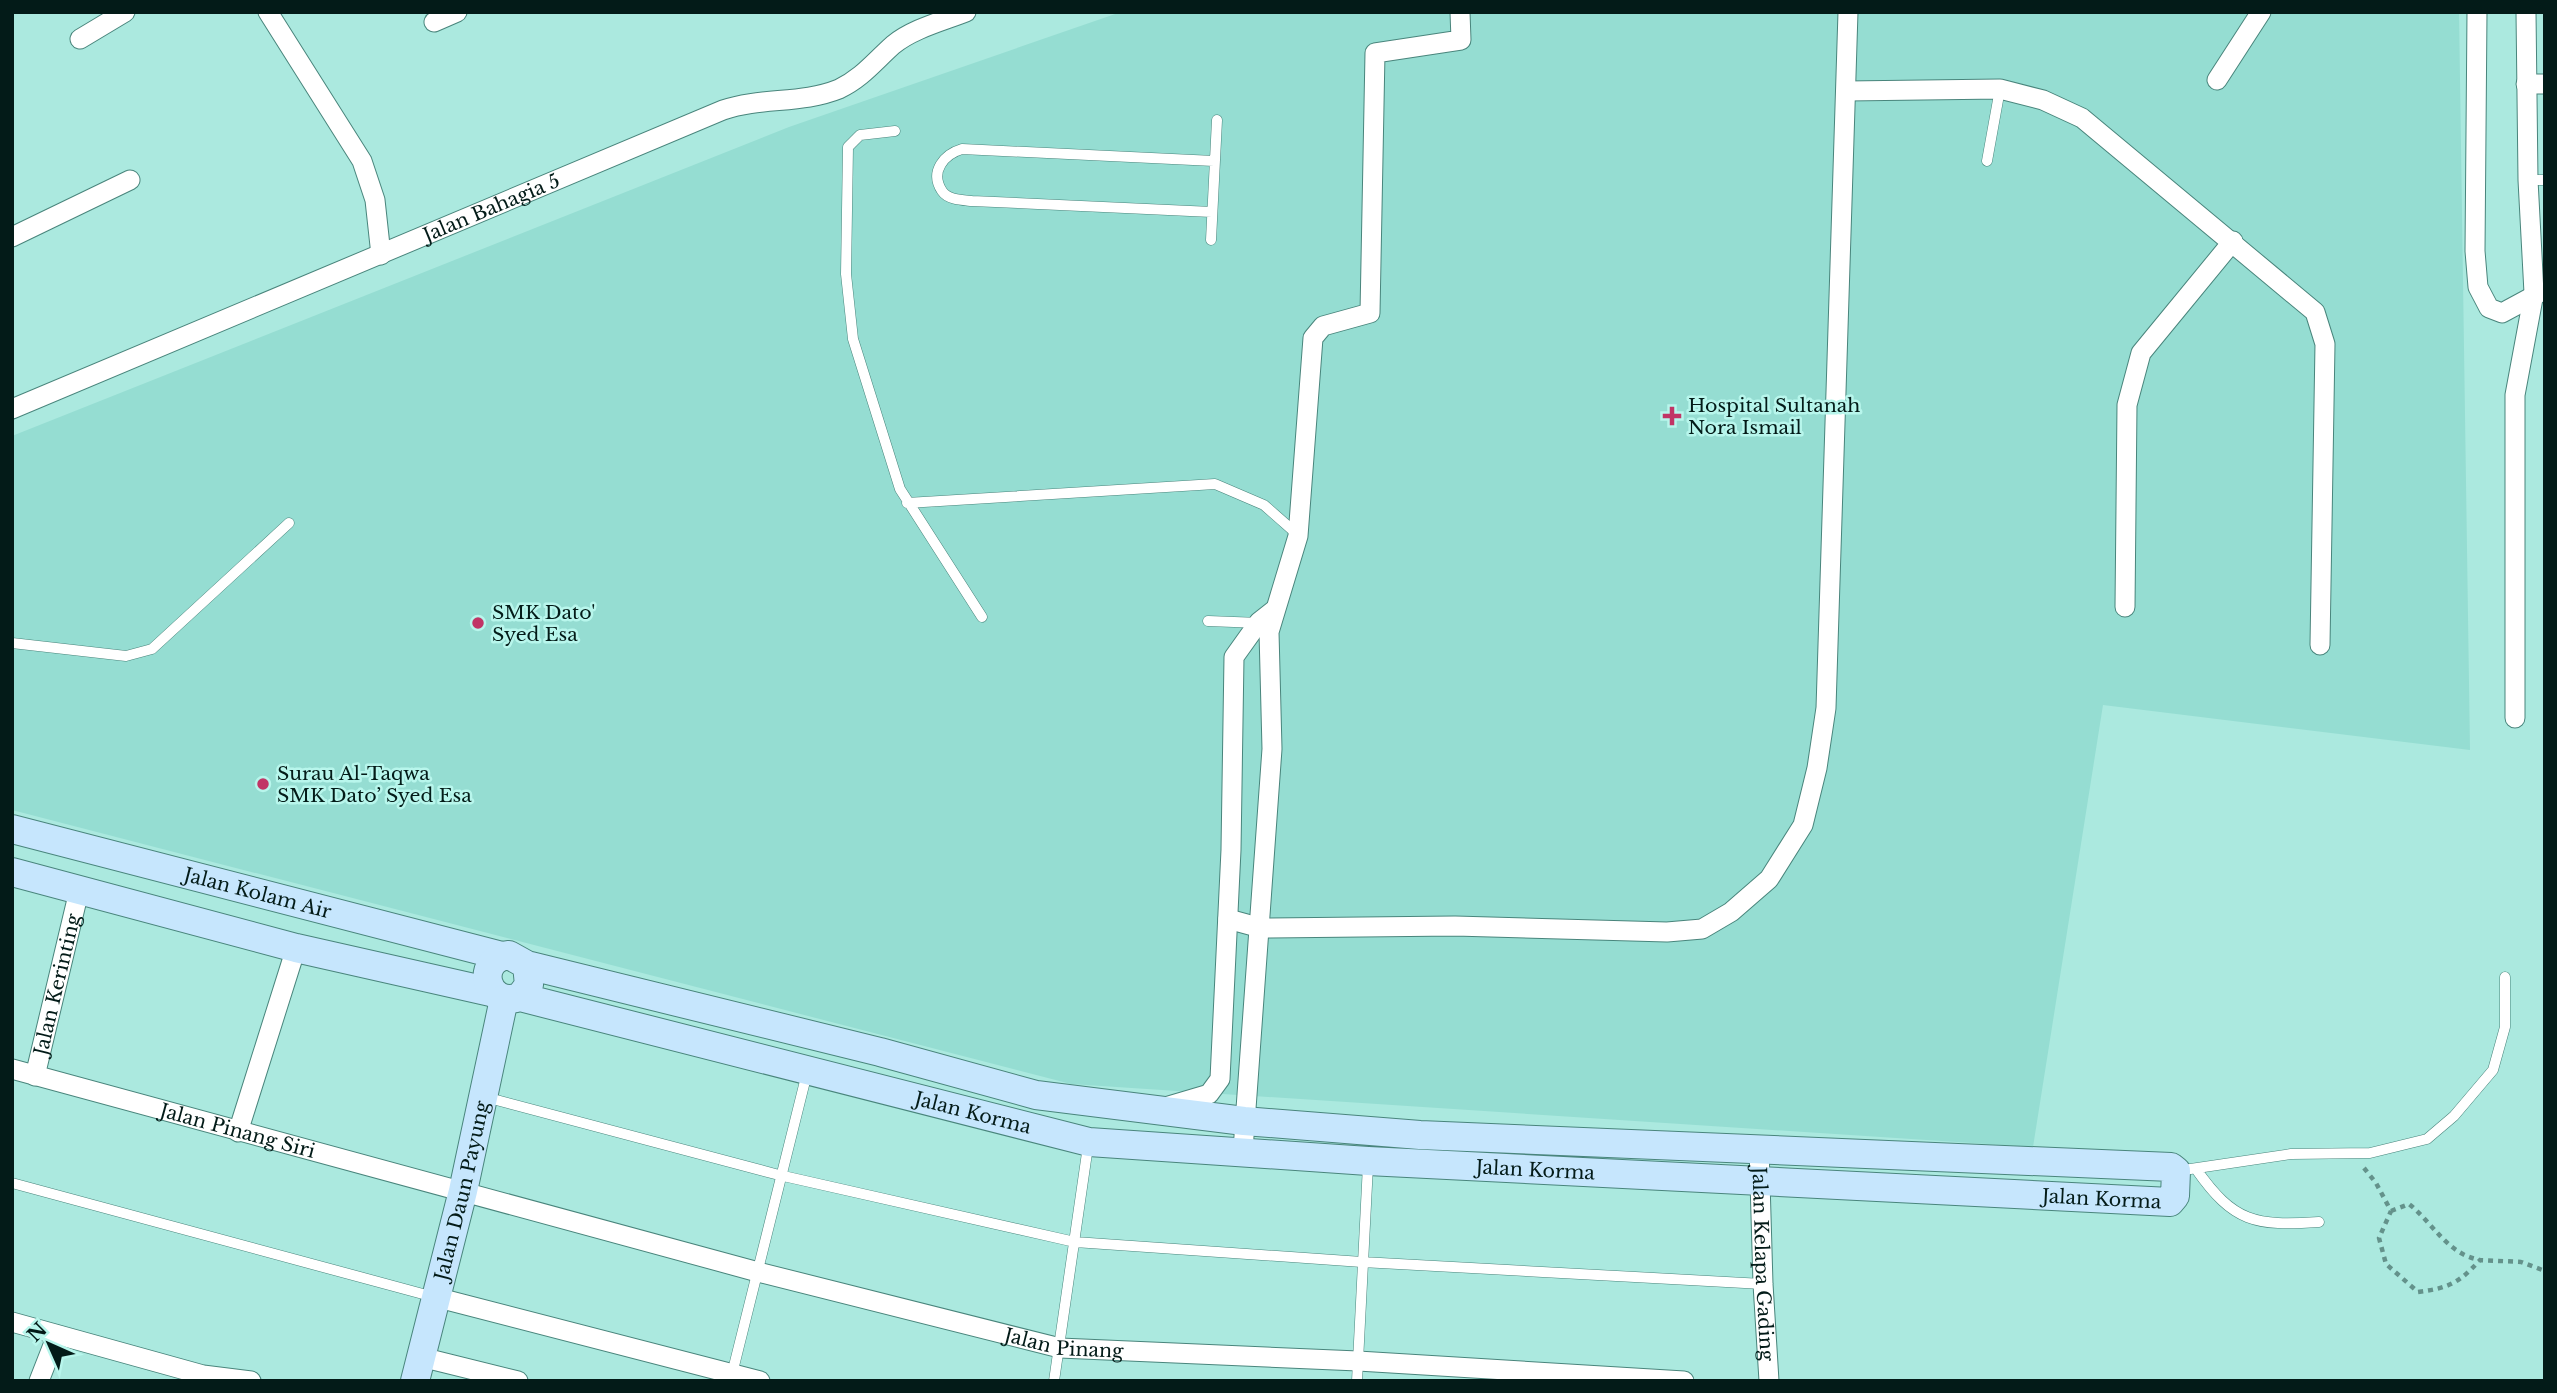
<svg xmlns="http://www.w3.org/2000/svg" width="2557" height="1393" font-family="'Libre Baskerville',serif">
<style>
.built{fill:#95ddd2}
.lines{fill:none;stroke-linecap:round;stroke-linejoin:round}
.lane-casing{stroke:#49857c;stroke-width:11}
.street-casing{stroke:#49857c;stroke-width:21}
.secondary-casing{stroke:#49857c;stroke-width:30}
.path{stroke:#64928b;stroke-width:4.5;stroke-dasharray:5 5;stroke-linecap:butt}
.lane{stroke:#fff;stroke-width:10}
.street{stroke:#fff;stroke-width:19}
.secondary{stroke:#c6e6fd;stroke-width:28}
.poi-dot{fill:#c13566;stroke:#b8f6ec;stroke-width:2.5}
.labels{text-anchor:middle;stroke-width:5;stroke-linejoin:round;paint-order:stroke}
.street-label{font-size:19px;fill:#031b18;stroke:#b8f6ec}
.poi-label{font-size:19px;fill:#031b18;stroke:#b8f6ec;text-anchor:start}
</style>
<rect width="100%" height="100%" fill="#abe9df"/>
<path class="built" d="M1121 12H2459L2470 750 2103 705 2033 1147 1071 1084 12 810V436L789 127Z"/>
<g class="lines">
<g class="lane-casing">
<path id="lane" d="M895 131 860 135 848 147 846 274 853 339 900 489 982 617
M1987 161 2000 89
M2528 180H2545
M1212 212 972 201C962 200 948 200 942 191 929 171 945 154 962 149L1214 161
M1211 240 1217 120
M907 503 1215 484 1264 505 1297 534
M1208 621 1260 623
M12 643 126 656 152 649 289 523
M485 1097 779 1175 1075 1242 1362 1262 1763 1284
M2196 1169C2234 1223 2255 1226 2319 1222
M2177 1171 2291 1154 2370 1153 2427 1139 2454 1116 2493 1070 2505 1027V977
M12 1183 434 1297
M732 1374 807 1073
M1054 1381 1088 1146
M1357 1381 1368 1165"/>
</g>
<g class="street-casing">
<g id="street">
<path d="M268 12 362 161 375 200 381 255"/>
<path d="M2477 12 2475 251 2478 287 2489 308 2502 313 2539 293"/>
<path d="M434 22 457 12"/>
<path d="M80 39 125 12"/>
<path d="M2217 80 2261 12"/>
<path d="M2526 84H2545"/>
<path d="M1847 91 2000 89 2043 100 2082 118 2315 312 2325 344 2320 645"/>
<path d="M12 237 130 180"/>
<path id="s1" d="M12 409 723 110C761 97 802 104 839 89 862 78 874 62 893 45 912 29 943 21 966 12"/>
<path d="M2125 607 2127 405 2141 353 2233 241"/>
<path d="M2515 718V395L2534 293 2528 180 2526 12"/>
<path d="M1228 919 1261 928 1455 926 1667 932 1702 929 1731 912 1769 879 1803 825 1817 768 1826 708 1848 12"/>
<path id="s2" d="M12 1069 758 1272 1060 1348 1358 1361 1684 1381"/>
<path id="s3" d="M35 1076 79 891"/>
<path d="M1165 1107 1209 1094 1220 1079 1231 850 1234 657 1259 622 1273 611"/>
<path d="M238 1132 296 948"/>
<path id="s4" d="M1759 1147 1763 1284 1769 1381"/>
<path d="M1243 1150 1272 749 1269 632 1298 536 1313 338 1323 326 1370 313 1375 53 1461 40 1460 12"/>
<path d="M435 1297 760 1381"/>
<path d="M12 1322 203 1375 251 1381"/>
<path d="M421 1357 518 1381"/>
<path d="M39 1381 57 1335"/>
</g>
</g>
<g class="secondary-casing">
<g id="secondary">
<path id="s5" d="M12 829 502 956"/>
<path d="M12 872 296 948 491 992"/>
<path id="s6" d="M520 997 529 985 527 965 509 955C474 959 485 1009 520 997L1089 1142 1368 1161 2170 1202 2175 1196 2176 1171 2171 1167 1420 1135 1244 1121 1036 1095 880 1052 527 965"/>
<path id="s7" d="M415 1381 463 1191 504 999"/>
</g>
</g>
<path class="path" d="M2364 1168 2376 1183 2391 1211 2379 1238 2386 1264 2418 1292C2449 1288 2459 1283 2480 1260L2521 1262 2545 1271
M2391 1211 2409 1204C2434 1224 2447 1254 2480 1260"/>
<use href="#lane" class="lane"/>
<use href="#street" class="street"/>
<use href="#secondary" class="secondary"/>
</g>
<g class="poi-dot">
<path d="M1668.5 405.5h7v7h7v7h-7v7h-7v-7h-7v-7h7z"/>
<circle cx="478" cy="623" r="7"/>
<circle cx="263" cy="784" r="7"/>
</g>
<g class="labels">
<g class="street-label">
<text dy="7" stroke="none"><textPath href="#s1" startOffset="520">Jalan Bahagia 5</textPath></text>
<text dy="7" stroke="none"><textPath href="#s5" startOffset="254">Jalan Kolam Air</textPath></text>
<text dy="7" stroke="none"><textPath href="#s3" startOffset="94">Jalan Kerinting</textPath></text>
<text dy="7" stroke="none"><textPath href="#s6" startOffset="602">Jalan Korma</textPath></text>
<text dy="7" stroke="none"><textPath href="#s2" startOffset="234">Jalan Pinang Siri</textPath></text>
<text dy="7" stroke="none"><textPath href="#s6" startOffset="1169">Jalan Korma</textPath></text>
<text dy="7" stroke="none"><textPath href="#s7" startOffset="196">Jalan Daun Payung</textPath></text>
<text dy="7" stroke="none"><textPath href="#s6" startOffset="1736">Jalan Korma</textPath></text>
<text dy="7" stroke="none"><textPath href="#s4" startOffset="117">Jalan Kelapa Gading</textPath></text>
<text dy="7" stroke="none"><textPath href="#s2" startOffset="1088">Jalan Pinang</textPath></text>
</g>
<g class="poi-label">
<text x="1688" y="412">Hospital Sultanah<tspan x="1688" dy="22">Nora Ismail</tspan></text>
<text x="492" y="619">SMK Dato'<tspan x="492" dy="22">Syed Esa</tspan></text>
<text x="277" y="780">Surau Al-Taqwa<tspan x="277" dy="22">SMK Dato’ Syed Esa</tspan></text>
</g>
</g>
<rect width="2557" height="1393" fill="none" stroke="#031b18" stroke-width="28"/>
<g transform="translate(49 1344) rotate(315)" stroke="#b8f6ec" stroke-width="5" paint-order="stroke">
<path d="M0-5L12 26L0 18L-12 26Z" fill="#031b18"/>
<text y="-10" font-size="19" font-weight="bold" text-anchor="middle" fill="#031b18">N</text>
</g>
</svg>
